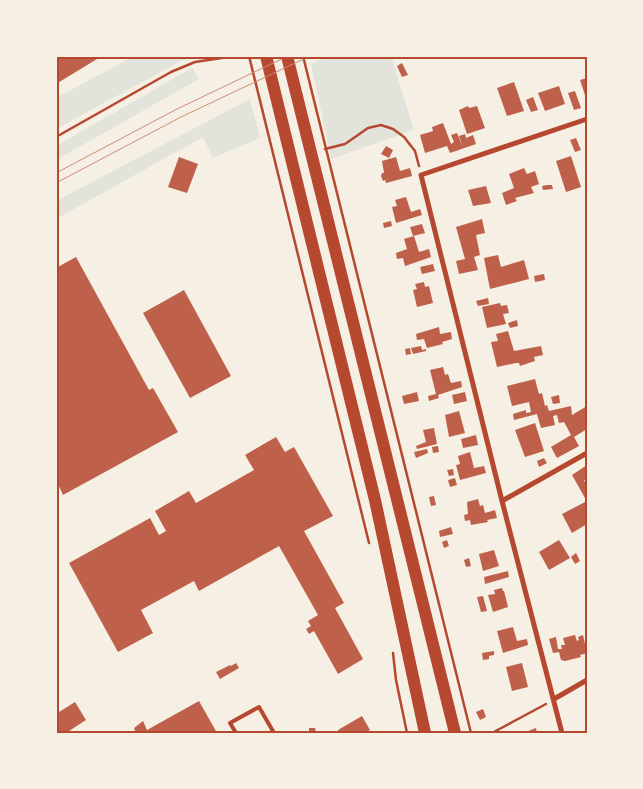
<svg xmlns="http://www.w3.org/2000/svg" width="643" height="789" font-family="'Fira Sans Condensed',sans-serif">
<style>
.green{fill:#e2e4dc}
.building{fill:#bf614a}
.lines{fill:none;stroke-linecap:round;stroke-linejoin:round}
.path{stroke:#b5482f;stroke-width:2.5}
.service{stroke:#b5482f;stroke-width:4}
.minor{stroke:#b5482f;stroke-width:5}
.primary{stroke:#b5482f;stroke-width:12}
.tram{stroke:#cf8b77;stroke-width:1}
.neatline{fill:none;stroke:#b5482f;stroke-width:2}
</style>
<rect width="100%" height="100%" fill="#f6efe4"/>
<path class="green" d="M134 56H202L183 60 56 129V98Z
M328 56H391L414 130 331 159 311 64Z
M192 68 199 79 56 160V146Z
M250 99 260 138 213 158 203 137 56 219V201Z"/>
<path class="building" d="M56 56H102L56 84Z
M402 63 408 75 402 77 397 66Z
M587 78V98H586L580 80Z
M514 82 524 111 507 116 497 88Z
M559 86 565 104 545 111 538 93Z
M575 91 581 108 574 110 568 93Z
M533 97 538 110 531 112 526 100Z
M468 106 469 108 477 106 485 128 467 134 459 110Z
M443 123 451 144 454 142 451 135 457 133 463 147 459 136 465 134 466 138 473 135 476 144 450 153 447 146 425 153 420 135 433 131 432 127Z
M576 138 581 150 575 152 570 140Z
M386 146 393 150 389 158 381 154Z
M571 156 581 187 566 192 556 161Z
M179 157 198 164 187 193 168 187Z
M396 157 400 171 410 168 412 176 386 183 385 180 383 181 381 176 382 173H384L382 161Z
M524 168 527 174 535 171 539 184 531 187 534 193 515 198 517 201 506 205 502 193 514 188 509 174Z
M547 185H552L553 189 543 190 542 186Z
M486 186 491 203 473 206 468 190Z
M406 197 411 212 420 209 422 215 396 223 392 207 397 206 395 200Z
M482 219 485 233 476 235 480 255 474 257 478 270 459 274 456 261 465 259 456 227Z
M391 221 392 226 384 228 383 223Z
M422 224 425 233 413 236 410 227Z
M414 236 419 252 429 249 431 257 405 266 403 258 397 259 396 253 407 249 404 239Z
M498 255 501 267 524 260 529 279 490 289 484 258Z
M76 257 149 390 153 388 178 432 63 495 58 484 56 485V268Z
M433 264 435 271 422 274 420 267Z
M544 274 545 280 535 282 534 276Z
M424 282 425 287 429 286 433 303 417 307 413 290 417 289 415 284Z
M184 290 231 376 190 398 143 313Z
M488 298 489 304 478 306 476 301Z
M500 303 501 306 507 305 509 313 503 314 506 324 487 328 482 307Z
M517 320 518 326 510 328 508 323Z
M439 327 440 334 451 332 452 339 442 342 443 344 427 348 424 339 417 340 416 334Z
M508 331 514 351 541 346 543 355 534 357 535 361 520 366 519 363H516L497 367 491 342 498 341 496 334Z
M421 346 422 350 426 349V351L413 354 411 348Z
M410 348 411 354 406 355 405 349Z
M443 367 445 375 448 374 451 383 461 381 462 387 438 395 439 398 429 401 428 396 436 394 430 370Z
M535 379 539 394 542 393 545 406 547 405 549 411 571 406 572 415 587 406V429L574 437 579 446 557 458 551 447 571 435 564 422 559 423 557 415 553 416 555 425 541 428 537 414 514 420 513 414 526 410V413L531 412 529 402 512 406 507 386Z
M417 392 419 401 404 404 402 396Z
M465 392 467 401 454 404 452 395Z
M559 395 560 403 553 404 551 397Z
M459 411 465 433 449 437 445 415Z
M535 423 544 451 525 457 515 430Z
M434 428 437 444 417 449 416 446 426 442 423 430Z
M476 435 478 445 463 448 461 439Z
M276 437 285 452 294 447 333 516 304 531 344 603 335 608 363 659 338 674 314 631 309 634 306 629 311 626 308 621 318 615 279 546 199 591 194 581 141 610 153 633 118 652 69 563 150 518 159 535 166 531 155 511 189 491 196 503 254 470 245 455Z
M438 446 439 452 433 453 432 447Z
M427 449 428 453 416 458 414 452Z
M470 452 474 468 484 466 486 473 460 480 456 465 460 464 458 456Z
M544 458 547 463 539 467 537 461Z
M587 465V479L584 480 587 486V497L585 498 572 475Z
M453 469 454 475 449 476 447 470Z
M455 478 457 485 450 487 448 480Z
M434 496 436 505 431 506 429 497Z
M478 499 480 506 483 505 485 513 495 510 497 518 487 520 488 522 471 525 470 520 465 521 464 515 468 514 467 502Z
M587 501V524L572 533 562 514Z
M451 527 453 534 440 537 439 531Z
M447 540 449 546 444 548 442 542Z
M559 540 570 558 549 570 539 552Z
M494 550 499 566 483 571 479 554Z
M576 553 580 561 575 564 571 557Z
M469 558 471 566 466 567 464 560Z
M508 571 509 577 485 584 484 577Z
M502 588 503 591H504L508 607 493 612 488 595 495 594 494 590Z
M483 596 487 611 481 612 477 597Z
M513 627 517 641 527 639 528 645 503 653 497 631Z
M575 635 577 641 579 640 578 637 583 635 587 653 580 655 581 657 565 661 561 660 559 652 553 653 549 639 556 637 558 649H562L561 645H565L563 638Z
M494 651V655L489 656V659L483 660 482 653Z
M236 663 239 668 220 679 216 672 230 665 231 666Z
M522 663 528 687 512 691 506 667Z
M199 701 217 733H136L134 728 143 721 147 730Z
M75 702 86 720 66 733H56V714Z
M483 709 486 717 480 720 476 712Z
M362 716 370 730 365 733H339L338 730Z
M309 728H315L316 733H309Z
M536 728 537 733H523Z"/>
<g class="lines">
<path class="path" d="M249 56 369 543
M303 56 471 733
M56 137 171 72 195 62 235 56
M325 149 345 144 368 128 381 125 393 129 404 137 415 151 419 166
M393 653 396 680 407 733
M492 733 546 704"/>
<path class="service" d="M236 733 230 723 259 707 274 733"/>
<path class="minor" d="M502 501 587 453
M554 699 587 680
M562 733 502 501 421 175 587 119"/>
<path class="primary" d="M266 56 375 500 425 733
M287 56 455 733"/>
<path class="tram" d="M56 173 177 109 288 56
M56 183 181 117 310 56"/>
</g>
<rect width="643" height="789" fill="none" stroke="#f6efe4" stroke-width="115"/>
<rect x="58" y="58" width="528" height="674" class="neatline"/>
</svg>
